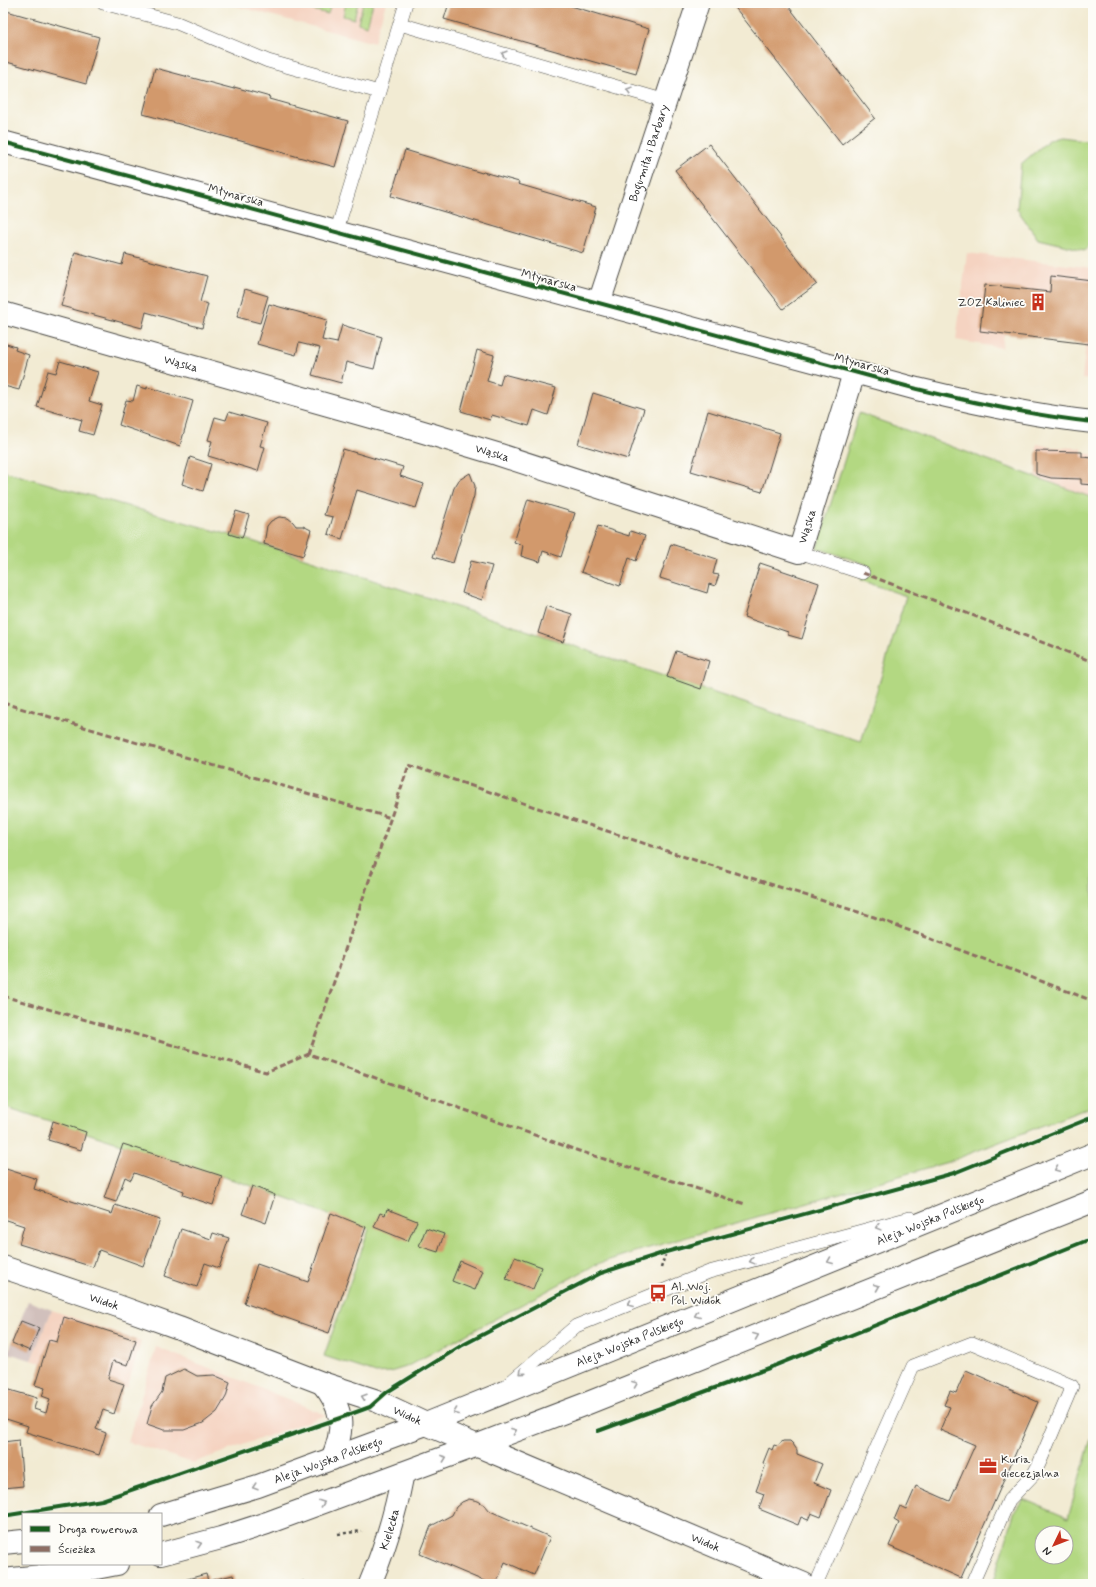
<svg xmlns="http://www.w3.org/2000/svg" width="1096" height="1587" font-family="Mynerve,sans-serif">
<style>
.built{fill:#f5d3c1}
.industrial{fill:#d1c0bc}
.green{fill:#b3d882;stroke:#6f8256;fill-rule:evenodd}
.building{fill:#d2996c}
.lines{fill:none;stroke-linecap:round;stroke-linejoin:round}
.service-casing{stroke:#494844;stroke-width:14}
.minor-casing{stroke:#494844;stroke-width:24}
.secondary-casing{stroke:#494844;stroke-width:24}
.path{stroke:#494844;stroke-width:2.5;stroke-dasharray:3 3;stroke-linecap:butt}
.service{stroke:#fff;stroke-width:13}
.minor{stroke:#fff;stroke-width:22}
.secondary{stroke:#fff;stroke-width:22}
.quiet{stroke:#8d6e63;stroke-width:3;stroke-dasharray:6 3;stroke-linecap:butt}
.cycleway-casing{stroke:#fdfcf7;stroke-width:6}
.cycleway{stroke:#1b5e20;stroke-width:4}
.oneway{stroke:#a0a0a0}
.labels{text-anchor:middle;stroke-width:3.5;stroke-linejoin:round;paint-order:stroke}
.street-label{font-size:12px;fill:#2b2b2b;stroke:#fdfcf7}
.poi-label{font-size:12px;fill:#2b2b2b;stroke:#fdfcf7;text-anchor:start}
</style>
<rect width="100%" height="100%" fill="#fdfcf7"/>
<filter id="ink" filterUnits="userSpaceOnUse"><feTurbulence type="fractalNoise" baseFrequency=".025" numOctaves="2"/><feDisplacementMap in="SourceGraphic" scale="8" xChannelSelector="R" yChannelSelector="G"/><feConvolveMatrix kernelMatrix="1 2 1 2 8 2 1 2 1" color-interpolation-filters="sRGB"/></filter>
<filter id="wash" filterUnits="userSpaceOnUse"><feTurbulence type="fractalNoise" baseFrequency=".012" numOctaves="4" result="noise"/><feDisplacementMap in="SourceGraphic" scale="16" xChannelSelector="R" yChannelSelector="G"/><feGaussianBlur stdDeviation="0.9" result="paint"/><feColorMatrix in="noise" values="0 0 0 0 0 0 0 0 0 0 0 0 0 0 0 0 0 1.4 0 .05"/><feComposite in="paint" operator="in"/></filter>
<g filter="url(#wash)">
<rect width="100%" height="100%" fill="#f2ebd3"/>
<path class="built" d="M225 3H386L374 43Z
M967 253 1093 268V380L1082 379 1086 343 1004 334 1002 348 956 340Z
M1037 444 1052 447 1082 448V454H1093V498L1036 477Z
M52 1310 141 1342 127 1388 31 1360Z
M156 1347 275 1394 326 1415 193 1463 128 1442Z"/>
<path class="industrial" d="M28 1301 52 1310 31 1360 8 1353Z"/>
<path class="green" d="M285 3H331L328 14Z
M346 3H358L354 19 343 16Z
M363 3H373L367 26 358 23Z
M1061 137 1093 141V241L1084 250 1038 239 1017 209 1021 164 1049 140Z
M859 413 1093 498V1106L948 1162 635 1252 595 1265 406 1367 390 1372 376 1373 324 1356 369 1229 252 1186 3 1106V471L255 542 478 614 861 742 906 596 860 580 866 564 817 548Z
M1093 1432V1584H993L1015 1511 1023 1499 1068 1518ZM1042 1533H1066V1557H1042Z"/>
<g id="blocks">
<path class="building" d="M449 3H570L572 4 571 6 649 29 636 74 444 19Z
M735 3H786L875 118 842 144 733 5Z
M3 10 99 37 86 84 3 61Z
M155 68 234 89V87L270 97 269 99 348 121 335 167 143 114Z
M709 144 817 284 783 309 675 170Z
M405 150 482 173 483 172 519 182 518 184 596 207 583 253 391 196Z
M75 252 122 265 125 254 207 276 200 302 208 304 202 328 146 312 142 328 61 306Z
M1051 276 1093 281V312L1089 344 980 331 985 285 1050 292Z
M245 289 268 296 260 323 237 317Z
M269 304 327 320 322 340 337 343 342 325 382 337 374 369 346 362 341 383 312 375 320 348 299 343 296 355 257 344Z
M3 343 16 347 15 350 29 355 19 390 4 386 3 389Z
M477 350 494 355 487 381 500 385 503 374 556 388 548 415 534 410 529 426 492 415 490 420 461 411Z
M60 361 98 372 89 401 102 405 93 435 79 431 82 420 37 407 48 371 56 373Z
M137 386 147 389V387L193 401 180 446 119 425 126 400 133 401Z
M593 393 644 409 628 459 578 444Z
M708 411 780 433 762 492 691 471Z
M229 412 267 423 260 446 265 447 258 471 208 456 212 441 208 440 215 417 226 420Z
M343 449 403 467 400 476 424 484 416 508 357 490 342 539 328 534 333 517 324 515Z
M1036 451 1082 452V457L1093 458V485L1081 484V479L1051 478 1036 474Z
M190 457 211 464 203 491 182 484Z
M470 473 475 486 474 496 453 563 433 557 454 488 459 480Z
M528 499 575 513 561 557 543 551 540 562 521 556 523 545 514 542Z
M236 511 249 515 242 538 229 534Z
M279 517 288 518 293 522 296 526H303L311 530 303 556 264 544 267 526 271 521Z
M598 526 629 536 630 531 645 536 636 561 629 558 620 586 581 572Z
M671 544 717 559 713 574 719 575 715 586 709 584 707 593 660 578Z
M471 561 492 566 482 600 462 593Z
M760 563 819 583 802 639 788 635V632L744 617Z
M546 606 572 614 563 642 538 633Z
M676 651 709 661 701 689 667 677Z
M53 1121 86 1132 81 1150 48 1140Z
M123 1144 222 1176 213 1205 183 1195 184 1191 134 1173 131 1180 125 1177 116 1202 104 1198Z
M3 1168 37 1179 34 1189 112 1214 115 1205 160 1220 143 1266 99 1250 93 1267 19 1244 24 1226 3 1219Z
M252 1186 275 1195 266 1223 242 1214Z
M387 1209 417 1221 408 1241 374 1227 380 1213 385 1215Z
M331 1213 366 1227 329 1333 244 1303 257 1264 308 1282Z
M426 1228 444 1234 438 1252 419 1246Z
M181 1229 211 1239 213 1233 229 1238 219 1268 205 1263 197 1287 165 1276Z
M515 1257 542 1267 533 1289 506 1279Z
M460 1261 483 1271 475 1290 452 1281Z
M64 1317 136 1340 128 1365 113 1361 108 1379 124 1384 114 1414 103 1410 96 1429 106 1433 99 1455 26 1432 28 1426 3 1418V1388L37 1398 34 1409 46 1413 50 1399 42 1396 45 1388 35 1385 49 1340 57 1342Z
M21 1321 39 1328 30 1351 12 1343Z
M184 1369 197 1376 214 1375 230 1382 226 1397 217 1412 203 1423 184 1430H164L147 1424 152 1406 162 1392 165 1378Z
M966 1370 1038 1402 961 1578 889 1546 899 1523 894 1520 900 1506 906 1509 916 1486 950 1501 975 1445 940 1430 950 1407 944 1405 950 1391 956 1393Z
M19 1440 23 1486 3 1488V1442Z
M783 1441H790L793 1444 797 1450V1454L822 1464 814 1483 831 1490 821 1517 811 1513 808 1520 801 1517 798 1525 759 1509 764 1494 756 1491 766 1464 763 1463 769 1448 772 1450 774 1445 777 1446Z
M469 1499 478 1501 485 1505 490 1511 550 1537 534 1575 505 1562 496 1584H491L420 1554 431 1526 452 1515 456 1507 462 1502Z
M206 1574 208 1581 233 1575 235 1584H181L180 1581Z
M304 1581 305 1584H292V1583Z"/>
</g>
</g>
<g filter="url(#ink)">
<use href="#blocks" fill-opacity="0" stroke="#494844" stroke-width="1"/>
<g class="lines">
<g class="service-casing">
<path id="service" d="M103 3 177 23 268 61 379 92
M400 24 666 101
M336 233 406 3
M799 552 863 573
M507 1385 576 1326 709 1272 910 1218
M816 1584 913 1366 972 1343 1072 1386 1039 1464 1033 1475 1009 1500 972 1584"/>
</g>
<g class="minor-casing">
<g id="minor">
<path d="M3 142 917 389C975 403 1034 416 1093 422"/>
<path id="s1" d="M599 303 698 3"/>
<path id="s2" d="M3 313 420 431 497 454 799 552 854 373"/>
<path id="s3" d="M3 1267 115 1305 179 1328 322 1383 377 1401 426 1424 804 1584"/>
<path d="M322 1383C344 1409 345 1429 332 1459"/>
<path id="s4" d="M370 1584C385 1548 396 1512 403 1473"/>
</g>
</g>
<g class="secondary-casing">
<g id="secondary">
<path id="s5" d="M161 1515 258 1486 426 1424 1093 1154"/>
<path d="M3 1543 23 1541"/>
<path d="M161 1554 221 1538 267 1523 478 1445 588 1403 1093 1201"/>
<path d="M3 1580 70 1573 117 1564"/>
</g>
</g>
<path class="path" d="M661 1268 666 1252
M338 1534 362 1531"/>
<use href="#service" class="service"/>
<use href="#minor" class="minor"/>
<use href="#secondary" class="secondary"/>
<path class="quiet" d="M863 573 1093 662
M3 703 391 818
M3 996 266 1072 309 1054 579 1151 745 1204
M309 1054 409 765 688 858 874 917 1093 1001"/>
<g class="cycleway-casing">
<path id="cycleway" d="M3 142 917 389C975 403 1034 416 1093 422
M598 1431 769 1368 1093 1238
M3 1516 102 1500 340 1418 370 1407 387 1392 461 1346 601 1273 666 1252 954 1173 1093 1117"/>
</g>
<use href="#cycleway" class="cycleway"/>
</g>
<defs><path id="oneway-chevron" d="M-2-3.5L2.5 0L-2 3.5" fill="none" stroke-width="1.6" stroke-linecap="round" stroke-linejoin="round"/></defs>
<g class="oneway">
<use href="#oneway-chevron" transform="translate(504 54) rotate(-164)"/>
<use href="#oneway-chevron" transform="translate(629 90) rotate(-164)"/>
<use href="#oneway-chevron" transform="translate(1057 1169) rotate(158)"/>
<use href="#oneway-chevron" transform="translate(878 1227) rotate(165)"/>
<use href="#oneway-chevron" transform="translate(752 1261) rotate(165)"/>
<use href="#oneway-chevron" transform="translate(830 1261) rotate(158)"/>
<use href="#oneway-chevron" transform="translate(877 1287) rotate(-22)"/>
<use href="#oneway-chevron" transform="translate(630 1304) rotate(158)"/>
<use href="#oneway-chevron" transform="translate(697 1315) rotate(158)"/>
<use href="#oneway-chevron" transform="translate(756 1336) rotate(-22)"/>
<use href="#oneway-chevron" transform="translate(522 1372) rotate(139)"/>
<use href="#oneway-chevron" transform="translate(635 1384) rotate(-22)"/>
<use href="#oneway-chevron" transform="translate(364 1397) rotate(-162)"/>
<use href="#oneway-chevron" transform="translate(456 1412) rotate(159)"/>
<use href="#oneway-chevron" transform="translate(514 1431) rotate(-21)"/>
<use href="#oneway-chevron" transform="translate(444 1458) rotate(-20)"/>
<use href="#oneway-chevron" transform="translate(255 1487) rotate(162)"/>
<use href="#oneway-chevron" transform="translate(322 1503) rotate(-20)"/>
<use href="#oneway-chevron" transform="translate(199 1544) rotate(-16)"/>
</g>
</g>
<defs>
<g id="building-bare" transform="scale(1.38)"><path d="M-4-6H4V6H1V3H-1V6H-4ZM-2.5-4.3h1.7v1.8h-1.7ZM.8-4.3h1.7v1.8H.8ZM-2.5-1h1.7V.8h-1.7ZM.8-1h1.7V.8H.8Z" fill="#c8321e" stroke="#fdfcf7" stroke-width="2.5" paint-order="stroke"/></g>
<g id="bus-bare" transform="scale(1.38)"><path d="M-5-6H5V4H4V6H2V4H-2V6H-4V4H-5ZM-3.5-4V0h7V-4ZM-3.5 1.2v1.5H-2V1.2ZM2 1.2v1.5H3.5V1.2Z" fill="#c8321e" stroke="#fdfcf7" stroke-width="2.5" paint-order="stroke"/></g>
<g id="office-bare" transform="scale(1.38)"><path d="M-6-3h4V-5.5h4V-3h4V5H-6ZM-1-4.5V-3h2v-1.5ZM-6 0V1H6V0Z" fill="#c8321e" stroke="#fdfcf7" stroke-width="2.5" paint-order="stroke"/></g>
</defs>
<g fill-rule="evenodd">
<use href="#building-bare" x="1038" y="302"/>
<use href="#bus-bare" x="658" y="1293"/>
<use href="#office-bare" x="988" y="1466"/>
</g>
<g class="labels">
<g class="street-label">
<text dy="4" stroke="none"><textPath href="#s1" startOffset="158">Bogumiła i Barbary</textPath></text>
<text transform="translate(236 195) rotate(15)" y="4">Młynarska</text>
<text transform="translate(549 280) rotate(15)" y="4">Młynarska</text>
<text dy="4" stroke="none"><textPath href="#s2" startOffset="185">Wąska</textPath></text>
<text transform="translate(862 364) rotate(15)" y="4">Młynarska</text>
<text dy="4" stroke="none"><textPath href="#s2" startOffset="509">Wąska</textPath></text>
<text dy="4" stroke="none"><textPath href="#s2" startOffset="858">Wąska</textPath></text>
<text dy="4" stroke="none"><textPath href="#s5" startOffset="824">Aleja Wojska Polskiego</textPath></text>
<text dy="4" stroke="none"><textPath href="#s3" startOffset="107">Widok</textPath></text>
<text dy="4" stroke="none"><textPath href="#s5" startOffset="500">Aleja Wojska Polskiego</textPath></text>
<text dy="4" stroke="none"><textPath href="#s3" startOffset="431">Widok</textPath></text>
<text dy="4" stroke="none"><textPath href="#s5" startOffset="176">Aleja Wojska Polskiego</textPath></text>
<text dy="4" stroke="none"><textPath href="#s4" startOffset="58">Kielecka</textPath></text>
<text dy="4" stroke="none"><textPath href="#s3" startOffset="755">Widok</textPath></text>
</g>
<g class="poi-label">
<text x="1025" y="306" text-anchor="end">ZOZ Kaliniec</text>
<text x="671" y="1290">Al. Woj.<tspan x="671" dy="14">Pol. Widok</tspan></text>
<text x="1001" y="1463">Kuria<tspan x="1001" dy="14">diecezjalna</tspan></text>
</g>
</g>
<rect width="1096" height="1587" fill="none" stroke="#fdfcf7" stroke-width="16"/>
<rect x="22" y="1513" width="140" height="52" fill="#fdfcf7" stroke="#a9a8a5"/>
<rect x="30" y="1526" width="20" height="6" fill="#1b5e20" stroke="#a9a8a5"/>
<text x="58" y="1533" font-size="12" fill="#2b2b2b">Droga rowerowa</text>
<rect x="30" y="1546" width="20" height="6" fill="#8d6e63" stroke="#a9a8a5"/>
<text x="58" y="1553" font-size="12" fill="#2b2b2b">Ścieżka</text>
<g transform="translate(1054 1545) rotate(227)"><circle r="19" fill="#fdfcf7" stroke="#a9a8a5"/>
<path d="M0-3L7 15L0 10L-7 15Z" fill="#c8321e"/>
<text y="-6" font-size="11" font-weight="bold" text-anchor="middle" fill="#2b2b2b">N</text>
</g>
</svg>
